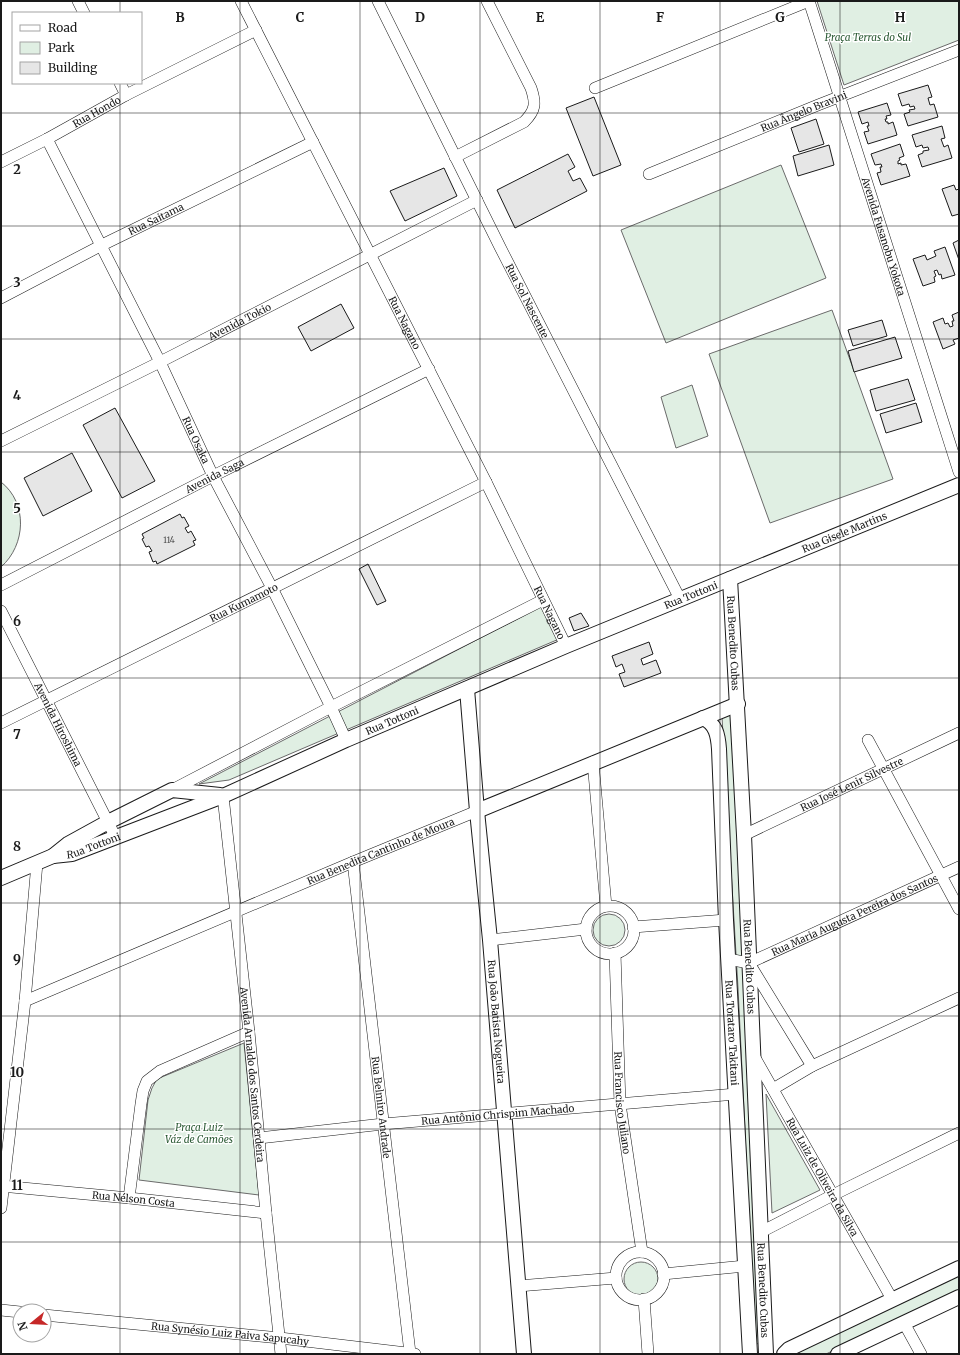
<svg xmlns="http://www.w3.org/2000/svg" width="960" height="1355" font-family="Merriweather,serif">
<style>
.green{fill:#e0efe3;stroke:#6a6a6a}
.building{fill:#e6e6e6;stroke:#1a1a1a}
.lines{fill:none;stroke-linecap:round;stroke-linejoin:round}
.minor-casing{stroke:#1a1a1a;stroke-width:12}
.tertiary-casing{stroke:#1a1a1a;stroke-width:16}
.minor{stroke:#fff;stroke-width:11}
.tertiary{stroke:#fff;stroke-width:14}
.grid{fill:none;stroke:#1a1a1a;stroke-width:1;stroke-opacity:0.55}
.labels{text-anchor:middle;stroke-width:3;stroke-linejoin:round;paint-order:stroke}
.number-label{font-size:8px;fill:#4d4d4d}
.park-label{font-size:10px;font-style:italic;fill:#2b5a34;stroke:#fff}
.street-label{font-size:10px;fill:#1a1a1a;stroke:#fff}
.grid-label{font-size:13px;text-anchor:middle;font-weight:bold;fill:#1a1a1a;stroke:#fff;stroke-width:3;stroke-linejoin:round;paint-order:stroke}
</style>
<rect width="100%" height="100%" fill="#fff"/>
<path class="green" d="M817 1H959V40L844 85Z
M781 165 826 278 666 343 621 230Z
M832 310 893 479 770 523 709 354Z
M692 385 708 436 676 448 661 397Z
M1 482C28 503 26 545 1 567Z
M542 606 559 639 229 780 199 784Z
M731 714 736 771 761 1343 756 1344 750 1268 745 1130 738 988 722 717Z
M593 930a16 16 0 1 1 32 0a16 16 0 1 1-32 0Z
M244 1043 259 1195 139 1180 148 1100 152 1088 157 1079Z
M766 1094 820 1190 772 1213Z
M624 1279a17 17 0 1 1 34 0a17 17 0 1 1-34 0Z
M959 1274V1291L826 1354H795L800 1350Z"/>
<path class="building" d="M928 85 932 97 928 98 930 105 934 104 938 117 908 126 904 114 910 112 909 110 915 109 914 106 910 107 909 104 902 106 898 94Z
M594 97 621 165 593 176 566 108Z
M887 103 891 115 886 116 887 119H885L886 122H888V124L893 122 897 135 868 144 864 132 869 131 867 126H869L868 122 862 124 858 112Z
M816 119 824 144 799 152 791 128Z
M942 126 945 138 941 139 944 147 948 145 952 158 922 167 918 155 923 153V151L929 150 928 147 923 148 922 145 916 147 912 135Z
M900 144 904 156 899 158 900 160 898 161V164L901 163V165L906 164 910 176 881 185 877 173 881 172 880 167H882L881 164 875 165 871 154Z
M829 145 834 165 798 176 793 156Z
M568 154 575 167 568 171 573 181 580 178 587 191 515 228 497 190Z
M444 168 457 196 405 221 390 191Z
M954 185 956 190 959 189V214L952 216 942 189Z
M959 240V260L953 243Z
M945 247 955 275 942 279 941 274 939 275 937 270 934 271 936 276 934 277 935 282 923 286 913 259 925 255 927 260 936 256 934 251Z
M341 304 354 328 311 351 298 327Z
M959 312V338L953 340 955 344 943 349 933 322 943 318 945 324 948 323 950 327 953 326 952 321H954L952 315Z
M882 320 887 336 853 346 848 330Z
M895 337 902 358 854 372 848 351Z
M908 379 915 400 876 411 870 390Z
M916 403 922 422 886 433 880 414Z
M115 408 155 481 122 498 83 425Z
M72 453 92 491 43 516 24 478Z
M180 514 182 518 184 517 189 526 185 528 188 533 191 531 196 540 193 541 195 545 157 564 156 561 153 562 149 552 152 551 149 546 146 547 142 539 144 538 142 534Z
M368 564 386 601 377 605 359 569Z
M581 613 589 626 574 631 569 618Z
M649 642 653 654 641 659 643 665 656 660 661 673 624 687 619 674 625 672 622 664 616 667 612 656Z"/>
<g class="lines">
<g class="minor-casing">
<g id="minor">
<path d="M78 1 84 13"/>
<path id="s1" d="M241 1 486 482 566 646"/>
<path id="s2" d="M378 1 500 247 680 599"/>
<path id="s3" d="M809 1C860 158 908 316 959 472"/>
<path d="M120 83 126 95"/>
<path d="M595 88 809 1"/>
<path id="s4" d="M47 139 160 362 213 476 272 588 331 707 346 740"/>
<path d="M455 157 524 122C536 110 536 103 531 88L487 1"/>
<path id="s5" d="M1 162 47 139 126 95 256 30"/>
<path id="s6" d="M649 174 818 105 959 50"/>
<path id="s7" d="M1 298 102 245 313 142"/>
<path id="s8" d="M1 441 160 362 477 200"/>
<path id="s9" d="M1 585 213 476 429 369"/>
<path id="s10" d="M1 611 116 838"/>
<path id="s11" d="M1 723 486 482"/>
<path d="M868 740 959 909"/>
<path d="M593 762 606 906"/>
<path d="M172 790 331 707 543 600"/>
<path id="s12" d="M223 796 249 1032 266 1213 281 1354"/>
<path id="s13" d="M744 835 959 733"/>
<path id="s14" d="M353 862 410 1353"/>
<circle cx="610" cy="930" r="24"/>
<path d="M633 927 726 920"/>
<path d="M490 940 586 929"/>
<path id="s15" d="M615 953 620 1104 642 1252"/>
<path d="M728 959 749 963 812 1066"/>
<path id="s16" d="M749 963 959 867"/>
<path id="s17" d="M25 1001 353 862 477 811"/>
<path id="s18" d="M754 1056 892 1299"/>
<path d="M773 1089 812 1066 959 998"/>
<path id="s19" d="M259 1138 383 1124 736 1094"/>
<path id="s20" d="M1 1186 129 1198 266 1213"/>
<path d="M129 1198 141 1104 143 1091 147 1081 160 1071 249 1032"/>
<path d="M1 1208 25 1001 37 863"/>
<path d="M761 1232 833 1195 959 1133"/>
<circle cx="640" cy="1276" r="24"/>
<path d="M663 1274 745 1266"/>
<path d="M518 1286 616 1278"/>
<path d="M644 1299 648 1354"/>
<path d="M1 1310 20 1312"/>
<path id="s21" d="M44 1315 280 1338 415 1354"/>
<path d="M904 1323 921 1354"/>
</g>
</g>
<g class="tertiary-casing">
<g id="tertiary">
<path id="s22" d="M730 579 744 835 766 1354"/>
<path id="s23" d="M467 689 477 811 490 940 524 1354"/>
<path id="s24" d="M703 718C716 724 718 735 719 749L726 920 750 1354"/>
<path d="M477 811 738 704"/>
<path id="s25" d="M53 856 72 854 223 796 346 740 566 646 959 485"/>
<path d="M1 878 53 856 68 844 108 822 172 790 220 795"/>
<path d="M784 1354 789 1349 959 1268"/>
<path d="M838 1354 959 1297"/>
</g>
</g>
<use href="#minor" class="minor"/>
<use href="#tertiary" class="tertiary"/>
</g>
<path class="grid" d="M120 1V13M240 1V1354M360 1V1354M480 1V1354M600 1V1354M720 1V1354M840 1V1354M120 83V1354M1 113H959M1 226H959M1 339H959M1 452H959M1 565H959M1 678H959M1 790H959M1 903H959M1 1016H959M1 1129H959M1 1242H959"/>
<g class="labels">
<g class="number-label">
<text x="169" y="543">114</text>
</g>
<g class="park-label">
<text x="868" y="41">Praça Terras do Sul</text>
<text x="199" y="1131">Praça Luiz<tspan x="199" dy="12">Váz de Camões</tspan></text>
</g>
<g class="street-label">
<text dy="4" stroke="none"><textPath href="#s5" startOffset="108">Rua Hondo</textPath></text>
<text dy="4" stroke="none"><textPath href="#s6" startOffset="167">Rua Ângelo Bravini</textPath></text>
<text dy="4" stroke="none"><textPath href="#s7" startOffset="174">Rua Saitama</textPath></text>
<text dy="4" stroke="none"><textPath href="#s3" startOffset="247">Avenida Fusanobu Yokota</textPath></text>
<text dy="4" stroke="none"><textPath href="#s2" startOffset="335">Rua Sol Nascente</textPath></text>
<text dy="4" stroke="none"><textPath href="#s8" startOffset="267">Avenida Tokio</textPath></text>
<text dy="4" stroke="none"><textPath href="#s1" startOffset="361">Rua Nagano</textPath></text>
<text dy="4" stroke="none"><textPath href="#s4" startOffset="336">Rua Osaka</textPath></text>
<text dy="4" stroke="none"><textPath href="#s9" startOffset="240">Avenida Saga</textPath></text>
<text dy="4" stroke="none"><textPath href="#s25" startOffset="856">Rua Gisele Martins</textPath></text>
<text dy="4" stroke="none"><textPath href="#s25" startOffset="690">Rua Tottoni</textPath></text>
<text dy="4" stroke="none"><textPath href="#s11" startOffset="271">Rua Kumamoto</textPath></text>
<text dy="4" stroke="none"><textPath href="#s1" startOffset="685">Rua Nagano</textPath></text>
<text dy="4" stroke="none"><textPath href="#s22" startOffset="64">Rua Benedito Cubas</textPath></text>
<text dy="4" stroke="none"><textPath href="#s25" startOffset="366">Rua Tottoni</textPath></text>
<text dy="4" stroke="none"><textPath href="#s10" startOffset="127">Avenida Hiroshima</textPath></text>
<text dy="4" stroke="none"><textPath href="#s13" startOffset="119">Rua José Lenir Silvestre</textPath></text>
<text dy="4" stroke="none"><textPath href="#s25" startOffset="42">Rua Tottoni</textPath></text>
<text dy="4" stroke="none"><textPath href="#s17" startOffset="386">Rua Benedita Cantinho de Moura</textPath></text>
<text dy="4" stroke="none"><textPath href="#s16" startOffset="116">Rua Maria Augusta Pereira dos Santos</textPath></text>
<text dy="4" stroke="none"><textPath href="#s22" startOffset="388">Rua Benedito Cubas</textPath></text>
<text dy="4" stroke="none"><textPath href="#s23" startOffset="334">Rua João Batista Nogueira</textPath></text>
<text dy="4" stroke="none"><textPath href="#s24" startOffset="321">Rua Torataro Takitani</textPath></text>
<text dy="4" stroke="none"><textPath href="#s12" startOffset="280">Avenida Arnaldo dos Santos Cerdeira</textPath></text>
<text dy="4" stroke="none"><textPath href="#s15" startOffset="150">Rua Francisco Juliano</textPath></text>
<text dy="4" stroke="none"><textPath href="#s14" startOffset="247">Rua Belmiro Andrade</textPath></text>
<text dy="4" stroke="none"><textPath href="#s19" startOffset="240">Rua Antônio Chrispim Machado</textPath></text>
<text dy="4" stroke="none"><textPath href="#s18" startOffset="139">Rua Luiz de Oliveira da Silva</textPath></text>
<text dy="4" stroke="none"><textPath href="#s20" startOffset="133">Rua Nélson Costa</textPath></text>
<text dy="4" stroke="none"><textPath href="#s22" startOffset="712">Rua Benedito Cubas</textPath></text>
<text dy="4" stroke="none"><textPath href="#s21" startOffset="187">Rua Synésio Luiz Paiva Sapucahy</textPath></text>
</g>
</g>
<g class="grid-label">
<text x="180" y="22">B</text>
<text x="300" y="22">C</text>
<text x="420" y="22">D</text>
<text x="540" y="22">E</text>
<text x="660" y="22">F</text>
<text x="780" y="22">G</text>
<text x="900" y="22">H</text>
<text x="17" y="174">2</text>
<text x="17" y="287">3</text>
<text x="17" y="400">4</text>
<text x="17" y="513">5</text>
<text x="17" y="626">6</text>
<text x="17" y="739">7</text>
<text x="17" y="851">8</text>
<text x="17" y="964">9</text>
<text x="17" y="1077">10</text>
<text x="17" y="1190">11</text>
</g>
<rect width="960" height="1355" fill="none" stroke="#1a1a1a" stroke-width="4"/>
<rect x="12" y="12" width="130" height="72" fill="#ffffff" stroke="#a3a3a3"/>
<rect x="20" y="25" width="20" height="6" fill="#ffffff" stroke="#a3a3a3"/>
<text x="48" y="32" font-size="12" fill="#1a1a1a">Road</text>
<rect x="20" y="42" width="20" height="12" fill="#e0efe3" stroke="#a3a3a3"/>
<text x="48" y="52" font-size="12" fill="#1a1a1a">Park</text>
<rect x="20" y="62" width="20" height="12" fill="#e6e6e6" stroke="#a3a3a3"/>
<text x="48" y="72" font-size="12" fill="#1a1a1a">Building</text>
<g transform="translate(32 1323) rotate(252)"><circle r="19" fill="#ffffff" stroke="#a3a3a3"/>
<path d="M0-3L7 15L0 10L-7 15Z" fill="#c62828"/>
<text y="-6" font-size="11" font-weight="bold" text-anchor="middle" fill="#1a1a1a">N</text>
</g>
</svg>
